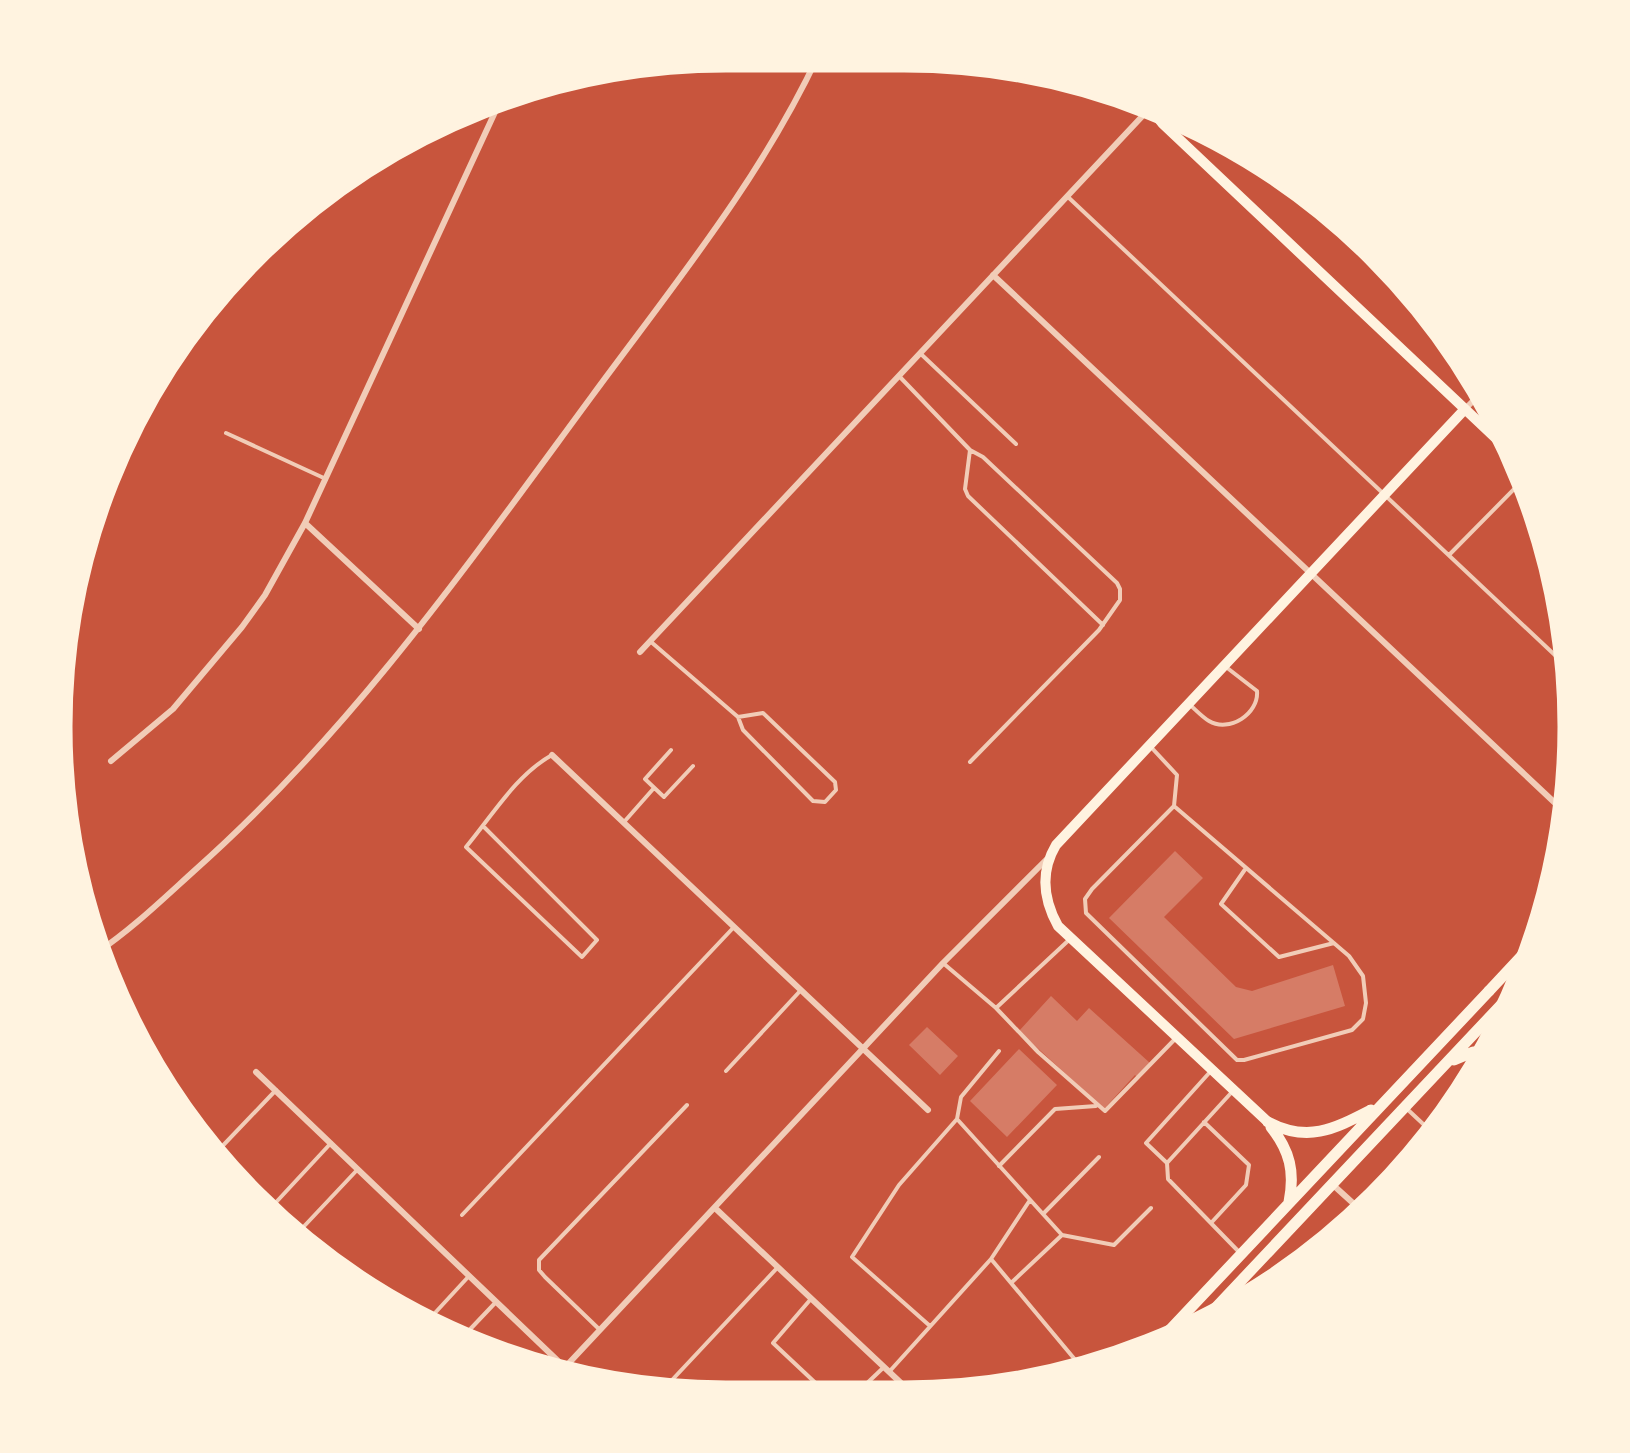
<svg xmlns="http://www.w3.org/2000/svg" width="1630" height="1453" font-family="'Noto Sans',sans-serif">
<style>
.building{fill:#d67c66}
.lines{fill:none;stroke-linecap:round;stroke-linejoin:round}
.service{stroke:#f1ccb7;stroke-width:4}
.minor{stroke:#f1ccb7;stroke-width:6}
.primary{stroke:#fff3e0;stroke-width:10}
.trunk{stroke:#fff3e0;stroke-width:11}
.motorway{stroke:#fff3e0;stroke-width:11}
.rim{fill:none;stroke:#fff3e0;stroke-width:5}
</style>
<rect width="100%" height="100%" fill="#c8553d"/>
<path class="building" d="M1175 851 1203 878 1164 917 1236 987 1252 991 1333 965 1345 1006 1234 1039 1109 918Z
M1051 996 1077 1021 1089 1008 1150 1063 1137 1077 1135 1075 1104 1109 1019 1031Z
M927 1027 958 1056 940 1075 909 1045Z
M1019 1049 1057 1085 1007 1137 970 1101Z"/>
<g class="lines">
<path class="service" d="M1068 197 1575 674
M922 355 1016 444
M899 376 970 450 983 457 1117 583 1120 589V600L1099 630 970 762
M226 433 326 479
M970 450 965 489 968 496 1103 625
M1449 555 1526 477
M650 641 738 717 743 730 813 801 825 802 836 790 835 782 763 713 738 717
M1189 704C1195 709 1202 717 1209 721 1229 733 1259 714 1257 691L1226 667
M1150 746 1177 775 1174 806 1092 889 1085 899 1086 913 1237 1060H1244L1352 1030 1363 1019 1366 1003 1363 976 1349 956 1174 806
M671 750 645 779 664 797 693 766
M624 822 654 788
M483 826 597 940 582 957 466 847C492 816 516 775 552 755
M1246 868 1221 904 1279 957 1334 943
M943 963 996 1008 1070 939
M996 1008 1038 1052 1105 1111 1176 1038
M726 1071 801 990
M1210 1072 1146 1143 1167 1163 1168 1179 1241 1254
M1406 1108 1436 1136
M957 1119 961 1097 999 1051
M1204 1122 1249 1165 1246 1185 1211 1223
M1423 1141 1428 1146
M212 1157 276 1090
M1167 1163 1231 1093
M999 1166 1055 1109 1096 1106
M267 1212 331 1143
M1043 1214 1099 1157
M462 1215 734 927
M1062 1235 1114 1245 1151 1208
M293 1238 358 1169
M991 1259 1087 1374
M810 1300 773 1343 823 1390 862 1388 884 1367
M930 1326 852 1257 899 1185 957 1119 1062 1235 1011 1283
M422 1327 469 1276
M600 1330 545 1277 539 1270V1260L687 1105
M458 1342 496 1302
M889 1372 991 1259 1030 1200
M1053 1382 1075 1360
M658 1395 778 1267"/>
<path class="minor" d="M993 275 1571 818
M1465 409 1484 390
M305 523 419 629
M640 652 1149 109
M552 755 928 1110
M111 761 173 709 242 627 265 595 305 523 502 97
M95 954C131 930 162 900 194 871 350 733 469 563 592 396 672 287 760 180 818 56
M256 1072 580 1382
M1332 1184 1365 1214
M715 1208 918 1399
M555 1378 943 963 1046 860"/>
<path class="primary" d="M1151 109 1162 123 1520 461
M1268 1122 1058 926C1043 899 1040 872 1056 845L1465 409"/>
<path class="trunk" d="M1454 1060 1473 1052H1493
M1268 1122C1308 1143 1334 1129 1371 1110
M1271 1127C1290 1151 1295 1172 1289 1202
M1190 1335 1501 1005
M1150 1351 1489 991"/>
<path class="motorway" d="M1489 991 1544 932
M1501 1033C1496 1002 1506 1000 1526 979"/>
</g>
<path d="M0 0H1630V1453H0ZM726 70H904A656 656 0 0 1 1560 726V727A656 656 0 0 1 904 1383H726A656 656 0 0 1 70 727V726A656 656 0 0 1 726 70Z" fill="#fff3e0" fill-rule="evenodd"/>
<path class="rim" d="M726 70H904A656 656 0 0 1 1560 726V727A656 656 0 0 1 904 1383H726A656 656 0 0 1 70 727V726A656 656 0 0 1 726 70Z"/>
</svg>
